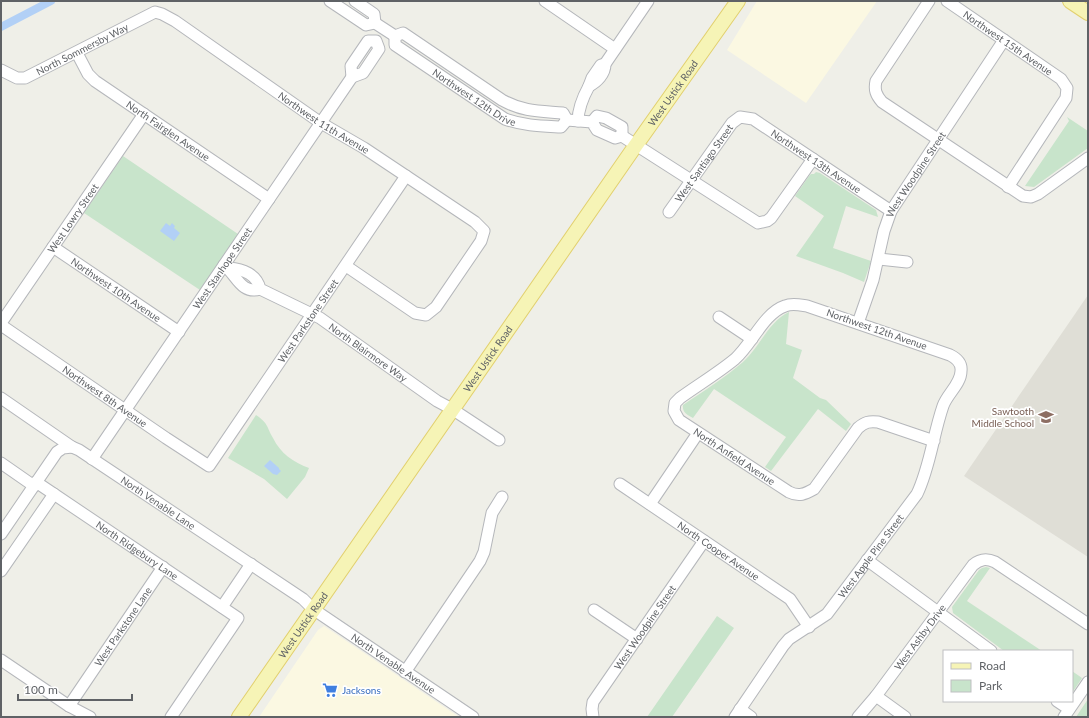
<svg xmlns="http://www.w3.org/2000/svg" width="1089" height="718" font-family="Lato,sans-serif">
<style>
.commercial{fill:#fbf8e2}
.education{fill:#dfded6}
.green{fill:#c8e4cb}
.water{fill:#b2d0f6}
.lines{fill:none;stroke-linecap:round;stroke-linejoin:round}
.canal{stroke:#b2d0f6;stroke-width:8}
.minor-casing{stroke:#b5b7bb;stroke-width:13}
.major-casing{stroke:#e2d06e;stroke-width:16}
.minor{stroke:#fff;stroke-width:11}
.major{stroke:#f6f4b6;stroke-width:14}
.labels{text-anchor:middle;stroke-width:3.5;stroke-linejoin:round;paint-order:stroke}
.street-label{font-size:10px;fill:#5f6266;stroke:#fff}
.education-label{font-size:10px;fill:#785e54;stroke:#fff;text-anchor:end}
.shop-label{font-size:10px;fill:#366cbe;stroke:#fff;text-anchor:start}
</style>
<rect width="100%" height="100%" fill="#efefe8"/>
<path class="commercial" d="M757 1H877L806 103 727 50Z
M324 626 459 717H259L318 630Z"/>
<path class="education" d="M1088 295V557L964 476Z"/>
<path class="green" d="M1067 117 1088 131V148L1034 187 1025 186 1069 121Z
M123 156 238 234 200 290 84 213Z
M816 172 820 173 876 210 878 217 846 206 833 248 871 261 864 282 843 273 796 256 824 216 795 196 809 176 811 174H814Z
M789 312 786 344 802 350 793 378 820 398 826 400 851 424 846 431 818 409 771 471 765 467 786 437 714 389 693 418C688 415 682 413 683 405 702 392 726 377 743 362 760 347 768 322 789 312Z
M256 415C269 424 266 426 273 438 281 454 293 462 309 468L305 477 287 499 264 479 228 458Z
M986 567 990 568 967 601 1042 651H1004L953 613 952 607 979 570 982 568Z
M717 616 734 628 672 717H647Z
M1072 671 1082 678 1072 693Z
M1088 699V717H1076Z"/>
<path class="water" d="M166 223 170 226 172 223 175 226 174 228 180 233 174 241 160 231Z
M270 460 279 468V469L281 471 277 475 273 474 264 466Z"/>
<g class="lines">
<path class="canal" d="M1 27 51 1"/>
<g class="minor-casing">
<g id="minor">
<path d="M330 1 366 25 375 23 374 14 355 1"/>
<path d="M545 1 615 49"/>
<path d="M929 1 876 81C874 90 876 95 882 102L1023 196 1031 197 1038 194 1088 158"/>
<path id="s1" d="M947 1 1061 79 1067 88 1066 98 1008 187"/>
<path d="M375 23 395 36"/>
<path id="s2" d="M395 36V45L505 119C525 126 541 126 561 127L567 120"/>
<path d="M395 36 403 33 502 100C524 112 539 111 563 113L567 120"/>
<path d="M368 41H376L379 49 363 73 352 77 351 66Z"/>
<path id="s3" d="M77 53 88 74 95 81 269 199"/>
<path d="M605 64 648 1"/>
<path d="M605 64C605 74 597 82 589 86L592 78 601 65Z"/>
<path id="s4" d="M1 70 17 78H25L155 12 162 14 175 21 321 123 364 148 475 222 484 231 481 241 436 307 426 315 415 313 346 266"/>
<path d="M567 120 592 122 597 130 615 138 622 136"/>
<path d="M578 121C578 108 583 97 589 86"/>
<path d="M592 122 597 116 606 118 622 127V136"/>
<path d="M622 136 758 223 767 221 771 218 813 159"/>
<path id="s5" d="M669 212 732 123 740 117 753 119 891 211"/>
<path id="s6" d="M53 247 179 332"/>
<path d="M879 259 907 262"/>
<path d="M224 265C236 274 241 295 260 289"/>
<path id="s7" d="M229 268C242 269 257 274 260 289L320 318 437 401 452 409 499 440"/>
<path d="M719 317 752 339"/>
<path id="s8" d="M1 323 144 114"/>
<path id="s9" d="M858 323 873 280 884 231 891 211 1004 40"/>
<path id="s10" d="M1 325 166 438 209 466 406 176"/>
<path id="s11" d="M1 398 72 447 79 450 303 599 313 609 473 717"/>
<path id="s12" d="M92 459 352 77"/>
<path d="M1 463 34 486"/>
<path id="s13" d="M36 482 238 618 171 717"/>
<path id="s14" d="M620 484 790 599 809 627"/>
<path d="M650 504 698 433"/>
<path d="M1 534 57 452 63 448 72 447"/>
<path d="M867 560 991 651"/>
<path d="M1 571 54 494"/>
<path d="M222 607 251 564"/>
<path d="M594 610 637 639"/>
<path d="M1 660 69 706 90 717"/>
<path d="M405 672 480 561 484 552 492 513 502 497"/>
<path d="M876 696 905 717"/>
<path d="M1057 701 1069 709"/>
<path id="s15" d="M69 706 163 567"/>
<path d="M740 709 751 717"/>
<path id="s16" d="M593 717 592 709 593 702 704 541"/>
<path id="s17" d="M735 717 783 646 789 639 827 614 917 494C930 467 933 435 943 406 947 394 961 384 961 371 962 363 956 358 950 355L807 306C800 305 792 303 785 306 764 313 752 344 735 359 718 373 698 385 680 398L675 403 674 411 679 420 789 492C799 497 805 494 814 489L858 428C865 422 869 421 878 422L934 441"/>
<path id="s18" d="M858 717 876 696 973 565C980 559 986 558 995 562L1088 624"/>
<path d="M1064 717 1088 682"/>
</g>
</g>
<g class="major-casing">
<g id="major">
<path d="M1070 1 1088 13"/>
<path id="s19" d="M239 717 636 145 738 1"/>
</g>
</g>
<use href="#minor" class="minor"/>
<use href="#major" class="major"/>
</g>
<defs>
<g id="school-bare" transform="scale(1.2)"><path d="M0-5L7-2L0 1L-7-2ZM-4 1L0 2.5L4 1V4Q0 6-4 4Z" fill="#8d6e63" stroke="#fff" stroke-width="2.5" paint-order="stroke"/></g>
<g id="supermarket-bare" transform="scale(1.2)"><path d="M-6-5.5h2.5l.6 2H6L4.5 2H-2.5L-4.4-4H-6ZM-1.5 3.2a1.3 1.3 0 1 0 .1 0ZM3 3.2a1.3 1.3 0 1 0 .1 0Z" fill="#3f7fe0" stroke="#fff" stroke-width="2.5" paint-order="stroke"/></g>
</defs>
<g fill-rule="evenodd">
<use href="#school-bare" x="1046" y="417"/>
<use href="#supermarket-bare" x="330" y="690"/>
</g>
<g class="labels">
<g class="street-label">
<text dy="4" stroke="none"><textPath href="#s1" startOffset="74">Northwest 15th Avenue</textPath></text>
<text dy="4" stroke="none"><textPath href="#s4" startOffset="90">North Sommersby Way</textPath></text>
<text dy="4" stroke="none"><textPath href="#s19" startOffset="760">West Ustick Road</textPath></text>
<text dy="4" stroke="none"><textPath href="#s2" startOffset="104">Northwest 12th Drive</textPath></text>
<text dy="4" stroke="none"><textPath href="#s4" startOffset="374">Northwest 11th Avenue</textPath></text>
<text dy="4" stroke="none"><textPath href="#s3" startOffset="122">North Fairglen Avenue</textPath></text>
<text dy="4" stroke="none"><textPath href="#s5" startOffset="208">Northwest 13th Avenue</textPath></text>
<text dy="4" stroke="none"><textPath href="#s5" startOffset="60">West Santiago Street</textPath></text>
<text dy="4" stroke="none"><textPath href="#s9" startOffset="161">West Woodpine Street</textPath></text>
<text dy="4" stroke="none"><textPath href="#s8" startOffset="127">West Lowry Street</textPath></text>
<text dy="4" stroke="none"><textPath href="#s12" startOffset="231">West Stanhope Street</textPath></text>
<text dy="4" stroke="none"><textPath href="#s6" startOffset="76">Northwest 10th Avenue</textPath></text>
<text dy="4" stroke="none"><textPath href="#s10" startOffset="427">West Parkstone Street</textPath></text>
<text transform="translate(877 329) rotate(19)" y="4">Northwest 12th Avenue</text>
<text dy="4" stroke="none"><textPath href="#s7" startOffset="166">North Blairmore Way</textPath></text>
<text dy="4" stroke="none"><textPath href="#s19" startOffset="436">West Ustick Road</textPath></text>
<text dy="4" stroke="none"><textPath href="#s10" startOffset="126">Northwest 8th Avenue</textPath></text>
<text dy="4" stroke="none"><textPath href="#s17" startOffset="849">North Anfield Avenue</textPath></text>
<text dy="4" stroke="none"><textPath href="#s11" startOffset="189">North Venable Lane</textPath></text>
<text dy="4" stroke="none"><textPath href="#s13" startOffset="122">North Ridgebury Lane</textPath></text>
<text dy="4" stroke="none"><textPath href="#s14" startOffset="119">North Cooper Avenue</textPath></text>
<text dy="4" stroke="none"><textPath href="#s17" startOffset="213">West Apple Pine Street</textPath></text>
<text dy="4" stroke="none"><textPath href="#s19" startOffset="112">West Ustick Road</textPath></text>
<text dy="4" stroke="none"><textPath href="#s15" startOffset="96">West Parkstone Lane</textPath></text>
<text dy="4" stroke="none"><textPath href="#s16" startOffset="106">West Woodpine Street</textPath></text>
<text dy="4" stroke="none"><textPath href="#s18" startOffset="101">West Ashby Drive</textPath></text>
<text dy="4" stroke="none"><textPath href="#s11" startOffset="474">North Venable Avenue</textPath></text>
</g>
<g class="education-label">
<text x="1034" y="415">Sawtooth<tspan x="1034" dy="12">Middle School</tspan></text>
</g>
<g class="shop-label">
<text x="342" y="694">Jacksons</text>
</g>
</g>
<rect width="1089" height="718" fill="none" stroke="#5f6266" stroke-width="4"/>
<rect x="943" y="650" width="130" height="52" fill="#ffffff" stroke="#bfc0c2"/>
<rect x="951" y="663" width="20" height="6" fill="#f6f4b6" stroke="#bfc0c2"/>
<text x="979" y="670" font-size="12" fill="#5f6266">Road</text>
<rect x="951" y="680" width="20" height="12" fill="#c8e4cb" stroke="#bfc0c2"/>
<text x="979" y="690" font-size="12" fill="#5f6266">Park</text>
<path d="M18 694v6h114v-6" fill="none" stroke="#5f6266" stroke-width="2"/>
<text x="24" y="694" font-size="12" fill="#5f6266" stroke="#ffffff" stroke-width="3" paint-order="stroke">100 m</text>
</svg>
